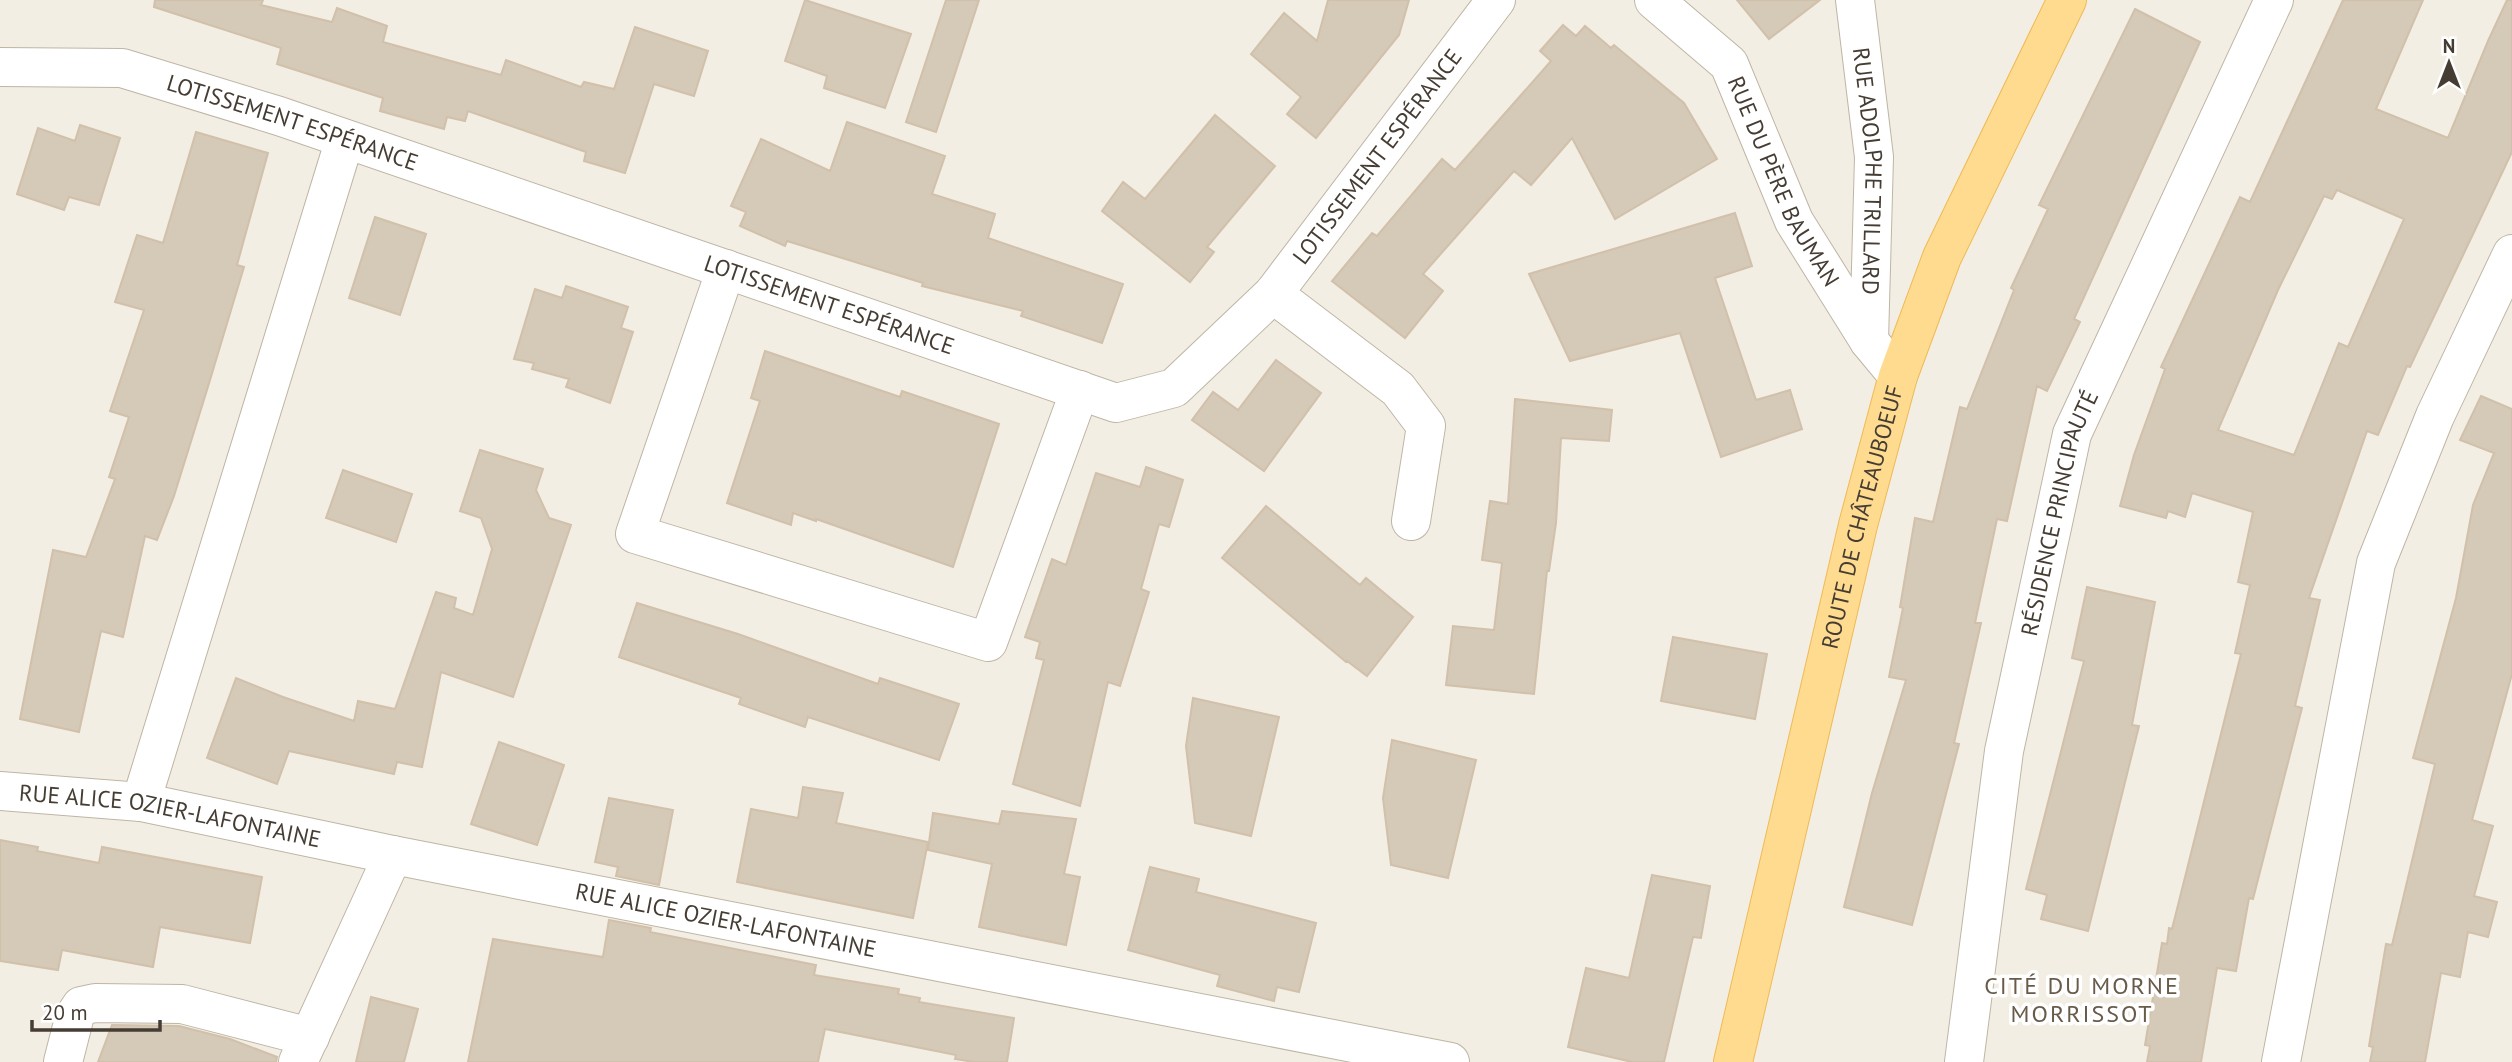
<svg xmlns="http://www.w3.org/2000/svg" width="2512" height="1062" font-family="'PT Sans',sans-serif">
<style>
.building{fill:#d5c9b7;stroke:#d1c0aa;stroke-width:2;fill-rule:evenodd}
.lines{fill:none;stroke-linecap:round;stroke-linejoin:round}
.minor-casing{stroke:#bfb5a5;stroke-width:40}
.major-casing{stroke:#eeba56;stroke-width:40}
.minor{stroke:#fff;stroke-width:38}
.major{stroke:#ffdb90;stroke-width:38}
.labels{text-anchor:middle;stroke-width:7;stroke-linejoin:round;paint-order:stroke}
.street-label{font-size:23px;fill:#453d33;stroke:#fff}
.neighbourhood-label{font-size:24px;letter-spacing:2px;fill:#695b49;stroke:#fff}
</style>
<rect width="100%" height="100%" fill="#f3eee3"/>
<path class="building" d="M155 0H263L261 5 332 22 337 8 387 26 383 42 501 75 506 60 581 87 584 82 614 89 635 27 708 51 694 96 654 84 625 173 584 161 586 152 468 111 465 121 447 117 444 129 380 111 383 98 277 64 281 48 154 7Z
M805 0 911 34 885 108 824 88 827 76 785 61Z
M946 0H979L936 132 906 122Z
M1328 0H1409L1399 35 1316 138 1287 114 1301 97 1251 54 1284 13 1317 41Z
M1737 0H1820L1769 39Z
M2343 0H2423L2376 109 2448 138 2488 41 2507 0H2512V152L2410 367 2407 366 2378 435 2367 431 2309 598 2320 600 2295 706 2302 708 2253 899 2249 898 2236 971 2217 968 2201 1062H2147L2150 1046 2145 1045 2162 943 2167 944 2169 928 2172 929 2241 654 2235 653 2250 585 2238 582 2253 512 2192 493 2185 517 2168 511 2166 518 2120 506 2134 455 2165 369 2161 367 2240 197 2250 202ZM2337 190 2404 219 2348 347 2339 343 2294 455 2218 430 2278 290 2324 196 2332 199Z
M2135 9 2200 42 2074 319 2080 322 2047 391 2037 386 2007 521 1997 519 1975 623H1981L1954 743 1959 744 1912 925 1844 907 1872 793 1906 680 1889 677 1903 608 1900 607 1915 518 1933 522 1960 407 1967 409 2014 290 2011 288 2048 209 2039 205Z
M1563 25 1576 36 1585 26 1611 48 1614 45 1684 103 1717 159 1615 219 1572 138 1531 185 1514 171 1423 274 1443 291 1405 338 1332 281 1372 233 1377 236 1442 159 1455 170 1551 61 1540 51Z
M1215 115 1275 166 1207 247 1214 252 1190 282 1102 211 1123 182 1145 199Z
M847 122 945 156 932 194 995 214 988 238 1123 284 1102 343 1021 316 1023 311 922 286 923 283 787 241 785 246 740 226 746 212 731 206 761 139 830 171Z
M80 125 120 138 99 205 69 197 64 210 17 194 38 128 75 141Z
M196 132 268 153 237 265 244 267 207 390 174 496 157 540 145 536 123 637 101 631 79 732 20 719 53 550 86 557 115 479 109 477 129 417 110 411 144 310 115 302 137 235 163 243Z
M1735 213 1752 266 1715 278 1756 400 1790 390 1802 429 1721 457 1680 333 1570 361 1529 274Z
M375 217 426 234 400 315 349 298Z
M566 286 628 307 621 328 633 332 610 403 566 387 569 379 532 369 534 363 514 359 535 289 562 298Z
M765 351 900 397 902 391 999 424 953 567 816 519V521L793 513 791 525 727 503 760 401 751 398Z
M1276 360 1321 393 1264 471 1192 420 1213 392 1238 410Z
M2481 396 2512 409V674L2472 820 2493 826 2474 896 2497 902 2488 937 2468 932 2460 977 2441 973 2425 1062H2370L2373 1047 2369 1046 2386 944 2392 945 2435 764 2413 758 2456 598 2473 505 2494 453 2460 440Z
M1515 399 1612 410 1609 441 1561 438 1556 523 1549 571H1547L1534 694 1446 685 1453 626 1494 630 1502 563 1482 560 1490 501 1508 504Z
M480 450 543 469 536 490 549 518 571 525 513 697 441 672 422 767 397 762 394 774 289 751 277 784 207 758 236 678 283 697 354 721 358 701 395 709 436 592 456 598 454 608 473 615 492 549 481 518 460 511Z
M1146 467 1183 480 1169 527 1159 524 1141 589 1149 592 1120 686 1108 682 1080 806 1013 784 1044 660 1036 658 1040 642 1025 637 1052 559 1066 565 1096 473 1140 487Z
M343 470 412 494 396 542 326 518Z
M1266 506 1360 585 1366 578 1413 617 1367 676 1347 661 1346 662 1222 558Z
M2087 587 2155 602 2132 725 2139 726 2088 931 2041 919 2047 895 2026 889 2084 661 2072 658Z
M637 603 738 634 878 684 880 678 959 704 939 760 808 717 805 727 739 704 741 698 619 657Z
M1673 637 1767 654 1755 719 1661 701Z
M1193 698 1279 717 1251 836 1195 823 1186 746Z
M1392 740 1476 760 1448 878 1391 865 1383 798Z
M499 742 564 765 537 845 471 824Z
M803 787 843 793 836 823 928 842 913 918 737 882 751 809 798 818Z
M609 798 673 810 659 885 616 876 618 867 595 862Z
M1002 811 1076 819 1064 874 1080 877 1066 945 979 927 992 864 928 850 933 813 999 824Z
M0 840 38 847 37 851 99 863 102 847 262 877 250 943 160 927 153 967 62 950 58 970 0 961Z
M1150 867 1199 879 1196 892 1316 923 1299 992 1277 987 1274 1001 1217 986 1220 975 1128 950Z
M1652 875 1710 886 1701 938 1693 937 1664 1062H1632L1568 1047 1586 968 1629 978Z
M609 920 651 928 650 932 816 965 814 975 899 989 898 994 920 998 919 1002 1014 1018 1007 1062H974L955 1059 956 1055 825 1029 818 1062H468L493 939 603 957Z
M371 997 418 1009 404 1062H356Z
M112 1025 179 1026 230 1039 277 1057 276 1062H98Z"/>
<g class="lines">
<g class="minor-casing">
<g id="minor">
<path id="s1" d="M1654 0 1729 64 1794 221 1869 341 1898 376"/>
<path id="s2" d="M1855 0 1874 157 1869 341"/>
<path id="s3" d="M0 67 122 68 279 116 1116 403 1174 388 1273 294 1496 0"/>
<path d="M726 269 635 534 988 642 1080 390"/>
<path d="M1273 294 1398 389 1426 426 1411 521"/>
<path id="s4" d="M0 791 141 802 393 855 1450 1062"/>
<path d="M141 802 345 139"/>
<path d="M63 1062 75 1015 81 1006 95 1003 182 1004 310 1037"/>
<path d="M298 1062 393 855"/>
<path id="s5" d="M1964 1062 2004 751 2072 434 2274 0"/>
<path d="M2281 1062 2376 563 2435 416 2512 254"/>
</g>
</g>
<g class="major-casing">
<g id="major">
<path id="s6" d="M1733 1062 1858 525 1898 376 1942 257 2067 0"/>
</g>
</g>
<use href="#minor" class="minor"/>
<use href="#major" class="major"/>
</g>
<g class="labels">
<g class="street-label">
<text dy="8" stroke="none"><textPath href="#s3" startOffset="301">LOTISSEMENT ESPÉRANCE</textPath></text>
<text dy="8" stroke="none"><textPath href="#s3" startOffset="1540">LOTISSEMENT ESPÉRANCE</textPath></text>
<text dy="8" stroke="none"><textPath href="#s2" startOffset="172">RUE ADOLPHE TRILLARD</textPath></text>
<text dy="8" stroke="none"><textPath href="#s1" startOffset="228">RUE DU PÈRE BAUMAN</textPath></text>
<text dy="8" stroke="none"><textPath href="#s3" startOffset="868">LOTISSEMENT ESPÉRANCE</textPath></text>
<text dy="8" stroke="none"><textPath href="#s5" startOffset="558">RÉSIDENCE PRINCIPAUTÉ</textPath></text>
<text dy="8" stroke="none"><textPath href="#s6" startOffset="560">ROUTE DE CHÂTEAUBOEUF</textPath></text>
<text dy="8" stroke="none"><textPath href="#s4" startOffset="172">RUE ALICE OZIER-LAFONTAINE</textPath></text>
<text dy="8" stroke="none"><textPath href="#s4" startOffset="738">RUE ALICE OZIER-LAFONTAINE</textPath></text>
</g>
<g class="neighbourhood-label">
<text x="2082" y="994">CITÉ DU MORNE<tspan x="2082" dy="28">MORRISSOT</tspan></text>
</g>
</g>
<g transform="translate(2449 63)" stroke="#ffffff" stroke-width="5" paint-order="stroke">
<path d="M0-5L12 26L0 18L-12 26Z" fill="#453d33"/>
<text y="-10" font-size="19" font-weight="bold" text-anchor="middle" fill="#453d33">N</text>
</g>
<path d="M32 1020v10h128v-10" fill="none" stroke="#453d33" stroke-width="3.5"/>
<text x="42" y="1020" font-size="21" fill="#453d33" stroke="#ffffff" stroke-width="5" paint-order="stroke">20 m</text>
</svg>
